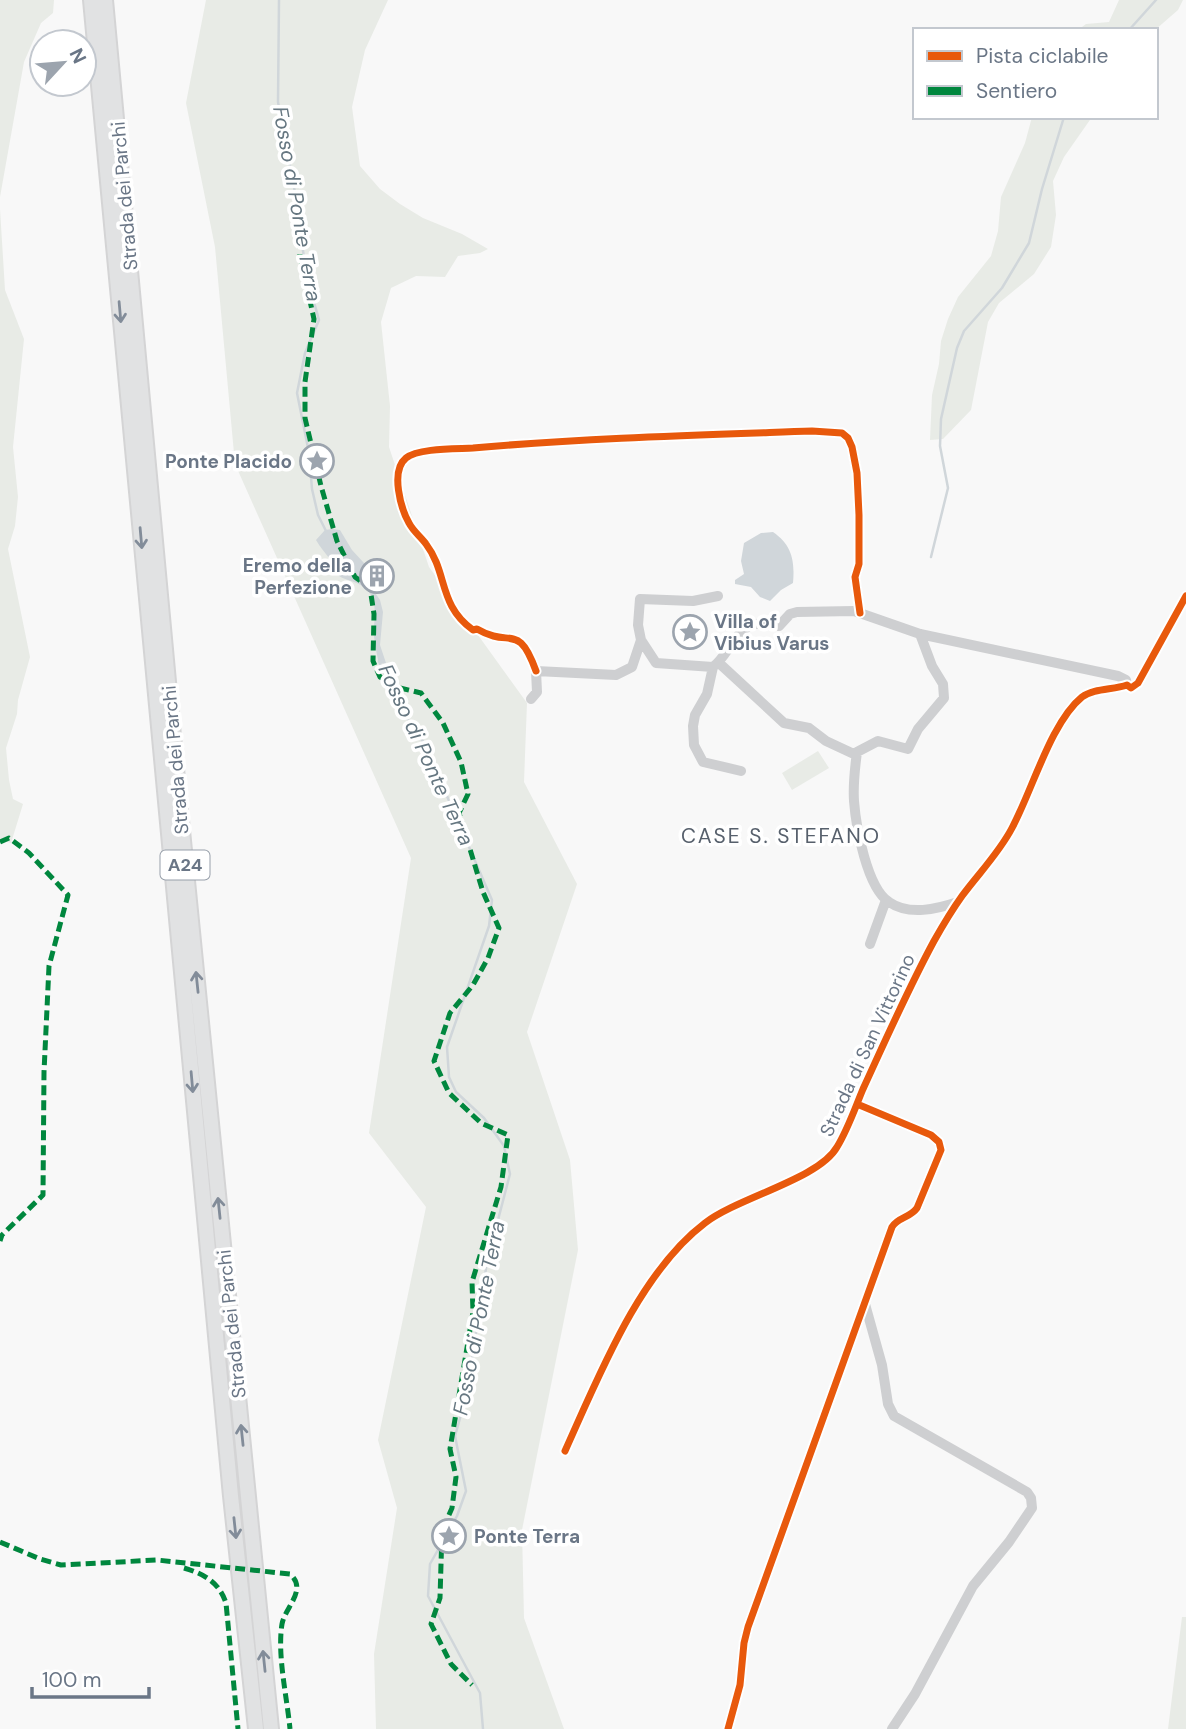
<svg xmlns="http://www.w3.org/2000/svg" width="1186" height="1729" font-family="'DM Sans',sans-serif">
<style>
.green{fill:#e8ebe6}
.water{fill:#d0d6da}
.lines{fill:none;stroke-linecap:round;stroke-linejoin:round}
.stream{stroke:#d0d6da;stroke-width:2.5}
.highway-casing{stroke:#d4d4d5;stroke-width:18}
.minor{stroke:#cecfd1;stroke-width:10}
.highway{stroke:#e1e2e3;stroke-width:14}
.quiet{stroke:#00873e;stroke-width:5;stroke-dasharray:10 5;stroke-linecap:butt}
.cycleway-casing{stroke:#fff;stroke-width:11}
.cycleway{stroke:#e8590c;stroke-width:7}
.oneway{stroke:#828c99}
.labels{text-anchor:middle;stroke-width:7;stroke-linejoin:round;paint-order:stroke}
.shield{fill:#fff;stroke:#979faa;stroke-width:2}
.shield-label{font-size:18px;font-weight:bold;fill:#6a7686}
.street-label{font-size:19px;fill:#6a7686;stroke:#fff}
.poi-label{font-size:19px;font-weight:bold;fill:#6a7686;stroke:#fff;text-anchor:end}
.water-label{font-size:21px;font-style:italic;fill:#667781;stroke:#fff}
.neighbourhood-label{font-size:21px;letter-spacing:2px;fill:#57606c;stroke:#fff}
</style>
<rect width="100%" height="100%" fill="#f8f8f8"/>
<path class="green" d="M0 0H54L53 13 41 23 24 62 0 197Z
M206 0H388L365 50 352 107 360 166 380 189 400 204 423 218 462 234 488 249 480 253 458 256 445 277 416 276 391 288 381 322 390 406 389 447 429 567 527 703 524 782 577 884 527 1032 570 1160 578 1250 522 1530 524 1618 564 1729H376L374 1654 397 1508 378 1440 426 1207 369 1133 411 858 235 464 215 247 186 103Z
M1119 0H1183L1178 10 1155 30H1078L1086 24 1109 22Z
M1032 117H1092L1064 157 1053 181 1056 215 1051 247 1034 274 999 303 988 322 971 410 943 439 930 440 932 395 939 364 941 341 948 319 958 297 991 256 998 231 1001 197 1025 143Z
M0 209 5 290 24 339 13 447 18 497 15 526 8 549 30 657 18 700 17 714 6 748 9 780 13 799 23 804 11 843 0 840Z
M818 751 829 768 792 790 782 773Z
M1182 1617H1186V1729H1168Z"/>
<path class="water" d="M332 529 340 530 352 550 364 563 369 577V584L380 600 383 612 380 645 386 663 379 664C377 655 375 646 374 636 373 619 380 601 365 588 357 581 347 581 339 576 335 562 324 554 316 540L325 530Z
M773 532C792 545 795 561 793 583L781 590 770 601 760 597 751 587 735 584V580L744 574 741 561 744 543 761 533Z"/>
<g class="lines">
<path class="stream" d="M279 0 278 102 296 198 306 273 319 320 305 353 297 393 309 453 312 489 318 515 326 531
M1129 30 1156 0
M931 557 948 488 940 446 941 419 957 348 964 331 1002 288 1029 243 1042 189 1064 117
M379 661 396 702 424 743 492 900 489 926 447 1047 449 1077 456 1092 484 1118 504 1146 510 1174 487 1262 466 1397 455 1436 466 1491 457 1516 430 1564 428 1596 480 1693 483 1729"/>
<g class="highway-casing">
<path id="highway" d="M91 0 231 1496 256 1729
M105 0 178 790 271 1729"/>
</g>
<path class="minor" d="M920 634 932 666 943 684 944 698 918 729 908 749 878 741 857 752C855 767 853 786 854 801 856 827 867 888 889 902 909 916 937 909 958 902
M641 640 638 625 640 599 693 601 718 596
M719 663 784 723 809 728 826 741 856 755
M713 667 707 694 695 715 693 726 694 745 703 762 741 771
M536 671C518 621 511 649 477 629L473 630C438 605 448 573 426 544 421 537 413 531 409 523 401 509 390 471 406 458 418 448 457 449 473 448 586 438 699 435 812 431L842 433 848 438 852 447 857 473 859 515V564L855 577 860 613
M531 699 537 692 536 671 616 675 632 667 641 640 656 663 713 667C728 656 737 626 756 624 764 623 771 626 779 626L790 614 797 612 854 611 920 634 1118 676 1126 680 1127 685
M870 944 886 900
M865 1304 882 1365 888 1404 894 1416 1027 1492 1031 1498 1032 1508 1009 1542 973 1586 915 1694 892 1729
M565 1451C599 1376 639 1273 705 1223 739 1197 819 1179 837 1147 848 1129 855 1108 863 1089 886 1039 908 989 934 941 943 925 952 910 962 896 979 873 999 853 1012 828 1032 791 1051 722 1082 697 1094 688 1113 690 1127 685L1131 688 1138 683 1186 596
M728 1729 740 1685 744 1643 748 1627 892 1227C898 1217 910 1218 917 1208L941 1150 939 1142 931 1135 857 1104"/>
<use href="#highway" class="highway"/>
<path class="quiet" d="M300 224V256L314 319 305 382V418L321 486 337 541 355 577 370 588 374 614 373 661 380 677 400 688 421 693 443 723 461 762 468 794 459 813 483 892 499 928 488 958 473 985 450 1013 434 1061 449 1093 481 1123 508 1135 501 1187 472 1282 473 1312 450 1449 456 1477 452 1508 442 1531 440 1598 431 1624 451 1664 472 1685
M0 842 9 838 29 853 68 895 49 966 44 1072 43 1195 2 1235 0 1241
M0 1542 40 1559 61 1565 157 1560 290 1574C308 1590 285 1607 282 1624 277 1655 287 1697 290 1729
M184 1568C204 1574 219 1582 226 1603L238 1729"/>
<g class="cycleway-casing">
<path id="cycleway" d="M536 671C518 621 511 649 477 629L473 630C438 605 448 573 426 544 421 537 413 531 409 523 401 509 390 471 406 458 418 448 457 449 473 448 586 438 699 435 812 431L842 433 848 438 852 447 857 473 859 515V564L855 577 860 613
M565 1451C599 1376 639 1273 705 1223 739 1197 819 1179 837 1147 848 1129 855 1108 863 1089 886 1039 908 989 934 941 943 925 952 910 962 896 979 873 999 853 1012 828 1032 791 1051 722 1082 697 1094 688 1113 690 1127 685L1131 688 1138 683 1186 596
M728 1729 740 1685 744 1643 748 1627 892 1227C898 1217 910 1218 917 1208L941 1150 939 1142 931 1135 857 1104"/>
</g>
<use href="#cycleway" class="cycleway"/>
</g>
<defs><path id="oneway-shaft" d="M-6 0H5M1.5-3L5.5 0L1.5 3" fill="none" stroke-width="1.6" stroke-linecap="round" stroke-linejoin="round" transform="scale(1.75)"/></defs>
<g class="oneway">
<use href="#oneway-shaft" transform="translate(120 312) rotate(85)"/>
<use href="#oneway-shaft" transform="translate(141 538) rotate(85)"/>
<use href="#oneway-shaft" transform="translate(197 982) rotate(-96)"/>
<use href="#oneway-shaft" transform="translate(192 1082) rotate(85)"/>
<use href="#oneway-shaft" transform="translate(219 1208) rotate(-96)"/>
<use href="#oneway-shaft" transform="translate(242 1435) rotate(-96)"/>
<use href="#oneway-shaft" transform="translate(235 1528) rotate(84)"/>
<use href="#oneway-shaft" transform="translate(264 1661) rotate(-96)"/>
</g>
<defs>
<g id="sight-ring" transform="scale(1.75)"><circle r="9.5" fill="#fff" stroke="#9ca4ae" stroke-width="1.5"/><path d="M0-6L1.8-2.2L6-1.7L2.9 1.2L3.7 5.4L0 3.3L-3.7 5.4L-2.9 1.2L-6-1.7L-1.8-2.2Z" fill="#9ca4ae"/></g>
<g id="building-ring" transform="scale(1.75)"><circle r="9.5" fill="#fff" stroke="#9ca4ae" stroke-width="1.5"/><path d="M-4-6H4V6H1V3H-1V6H-4ZM-2.5-4.3h1.7v1.8h-1.7ZM.8-4.3h1.7v1.8H.8ZM-2.5-1h1.7V.8h-1.7ZM.8-1h1.7V.8H.8Z" fill="#9ca4ae"/></g>
</defs>
<g fill-rule="evenodd">
<use href="#sight-ring" x="317" y="461"/>
<use href="#building-ring" x="377" y="576"/>
<use href="#sight-ring" x="690" y="632"/>
<use href="#sight-ring" x="449" y="1536"/>
</g>
<g class="labels">
<rect class="shield" x="160.5" y="850.5" width="49" height="29" rx="5"/>
<g class="shield-label">
<text x="185" y="871">A24</text>
</g>
<g class="street-label">
<text transform="translate(124 196) rotate(-95)" y="7">Strada dei Parchi</text>
<text transform="translate(175 760) rotate(-95)" y="7">Strada dei Parchi</text>
<text transform="translate(867 1045) rotate(-65)" y="7">Strada di San Vittorino</text>
<text transform="translate(231 1324) rotate(-96)" y="7">Strada dei Parchi</text>
</g>
<g class="poi-label">
<text x="292" y="468">Ponte Placido</text>
<text x="352" y="572">Eremo della<tspan x="352" dy="22">Perfezione</tspan></text>
<text x="714" y="628" text-anchor="start">Villa of<tspan x="714" dy="22">Vibius Varus</tspan></text>
<text x="474" y="1543" text-anchor="start">Ponte Terra</text>
</g>
<g class="water-label">
<text transform="translate(297 204) rotate(80)" y="7">Fosso di Ponte Terra</text>
<text transform="translate(426 755) rotate(65)" y="7">Fosso di Ponte Terra</text>
<text transform="translate(479 1318) rotate(-79)" y="7">Fosso di Ponte Terra</text>
</g>
<g class="neighbourhood-label">
<text x="781" y="843">CASE S. STEFANO</text>
</g>
</g>
<rect x="913" y="28" width="245" height="91" fill="#ffffff" stroke="#c3c8cf" stroke-width="2"/>
<rect x="927" y="51" width="35" height="10" fill="#e8590c" stroke="#c3c8cf" stroke-width="2"/>
<text x="976" y="63" font-size="21" fill="#6a7686">Pista ciclabile</text>
<rect x="927" y="86" width="35" height="10" fill="#00873e" stroke="#c3c8cf" stroke-width="2"/>
<text x="976" y="98" font-size="21" fill="#6a7686">Sentiero</text>
<g transform="translate(63 63) rotate(64)"><circle r="33" fill="#ffffff" stroke="#c3c8cf" stroke-width="2"/>
<path d="M0-5L12 26L0 18L-12 26Z" fill="#9ca4ae"/>
<text y="-10" font-size="19" font-weight="bold" text-anchor="middle" fill="#6a7686">N</text>
</g>
<path d="M32 1687v10h117v-10" fill="none" stroke="#6a7686" stroke-width="3.5"/>
<text x="42" y="1687" font-size="21" fill="#6a7686" stroke="#ffffff" stroke-width="5" paint-order="stroke">100 m</text>
</svg>
